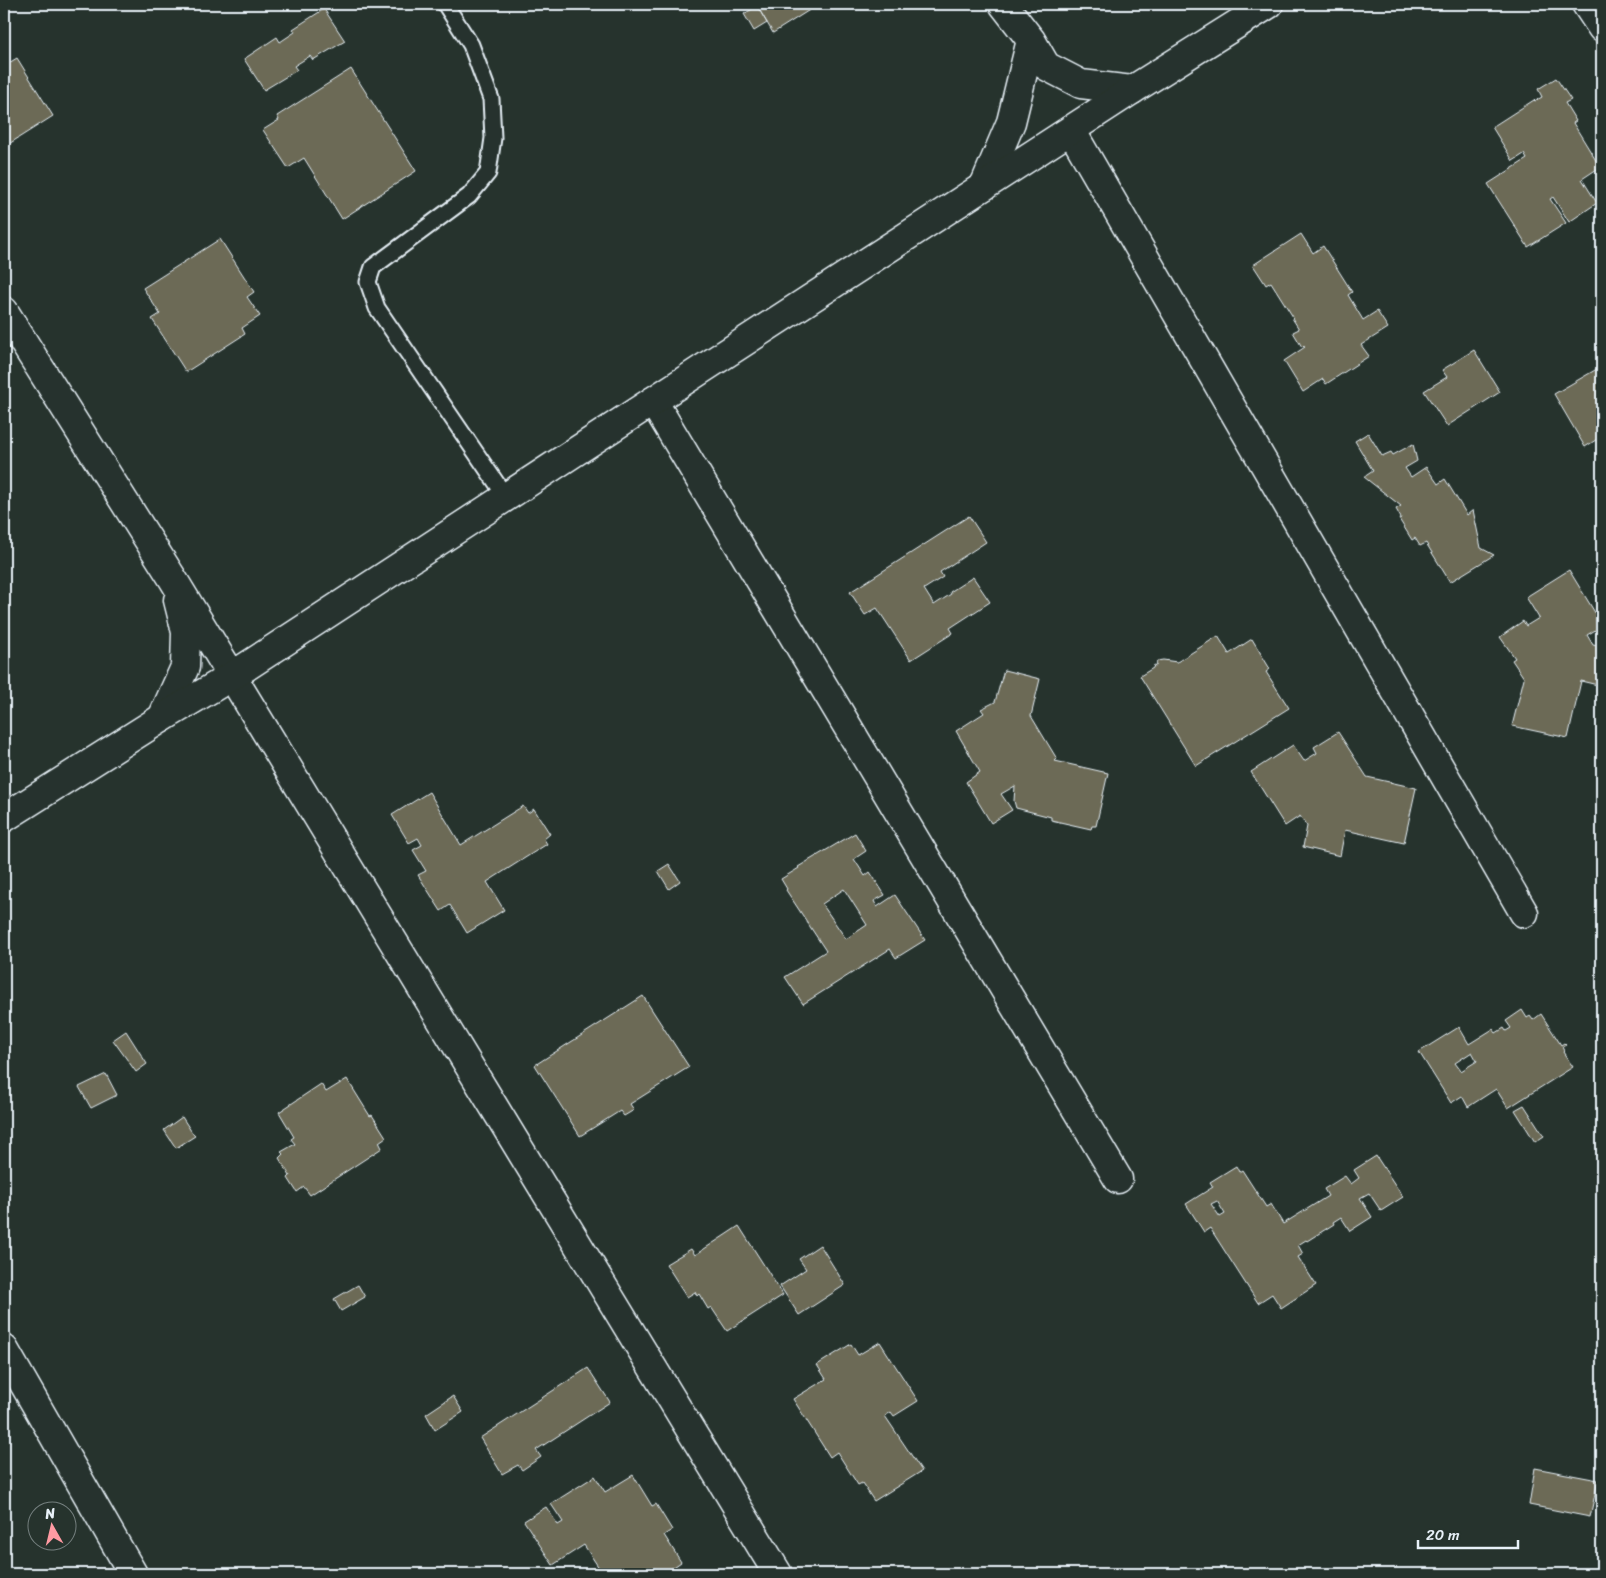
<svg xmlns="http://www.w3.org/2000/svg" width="1606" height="1578" font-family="Sriracha,sans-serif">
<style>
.building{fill:#6c6b56;stroke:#e8f1f8;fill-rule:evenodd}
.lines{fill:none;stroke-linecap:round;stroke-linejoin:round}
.service-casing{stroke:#e8f1f8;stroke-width:19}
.minor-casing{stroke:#e8f1f8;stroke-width:31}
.tertiary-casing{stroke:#e8f1f8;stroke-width:31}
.service{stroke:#26332d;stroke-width:15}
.minor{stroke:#26332d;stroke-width:28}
.tertiary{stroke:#26332d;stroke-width:28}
</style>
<rect width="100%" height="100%" fill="#26332d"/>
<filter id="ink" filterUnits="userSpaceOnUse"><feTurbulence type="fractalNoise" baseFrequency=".02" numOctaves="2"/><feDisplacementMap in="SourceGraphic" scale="10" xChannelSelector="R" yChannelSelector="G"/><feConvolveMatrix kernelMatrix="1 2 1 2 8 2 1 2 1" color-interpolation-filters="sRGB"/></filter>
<g filter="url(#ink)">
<path class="building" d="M756 4H819L773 33Z
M757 6 767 23 754 31 744 14Z
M324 9 345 41 313 60 310 56 294 66 297 70 264 90 244 59 277 37 280 42 295 32 293 29Z
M17 58 53 116 4 147V66Z
M351 69 416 171 342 219 304 158 288 168 263 130 279 120 277 116Z
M1556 78 1571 100 1565 103 1576 121 1573 123 1600 167 1582 179 1597 203 1569 222 1553 197 1550 199 1566 223 1528 247 1488 184 1527 159 1524 154 1513 161 1492 127 1534 100 1535 101 1542 97 1538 89Z
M1301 234 1313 253 1323 246 1352 292 1348 295 1363 320 1377 311 1388 328 1361 345 1369 356 1326 384 1323 379 1303 392 1284 361 1305 347 1304 345 1302 347 1293 332 1299 329 1292 318 1293 317 1271 282 1266 285 1253 265Z
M220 239 254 292 247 297 260 316 242 328 245 334 186 372 152 319 160 314 143 288Z
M1474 350 1500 392 1447 426 1424 391 1447 377 1442 370Z
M1602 366V436L1585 447 1554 394Z
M1368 433 1382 456 1391 452 1393 455 1413 444 1417 461 1405 468 1411 477 1426 467 1438 484 1445 479 1467 515 1473 510 1481 548 1494 555 1450 582 1426 543 1420 546 1415 538 1412 540 1399 519 1401 518 1396 509 1401 506 1364 477 1373 471 1355 441Z
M969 516 986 542 940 572 943 577 924 589 934 605 951 594 950 592 973 577 990 602 950 628 953 633 911 660 877 608 865 615 850 592Z
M1569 570 1602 624V626L1587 635 1593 645 1602 647V686L1581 681 1568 738 1512 726 1524 678 1512 660 1515 658 1500 637 1523 621 1526 626 1539 618 1526 597Z
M1218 636 1229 654 1252 639 1270 669 1266 672 1289 708 1196 766 1140 676 1153 668 1154 665 1156 666 1157 661 1163 660 1177 662Z
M1004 670 1040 679 1031 716 1057 759 1055 761 1108 773 1096 826H1092L1091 829 1051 820V817L1016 808 1014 801 1015 786 1001 794 1012 810 991 823 966 782 980 772 956 731 984 713 981 709 995 702Z
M1338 732 1367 777 1416 788 1404 843 1345 830 1340 856 1303 847 1307 826 1300 816 1285 826 1251 772 1293 745 1304 761 1317 753 1314 747Z
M429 792 461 845 523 806 528 813 534 809 550 834 544 839 547 844 487 882 504 910 467 933 450 905 441 911 418 875 426 871 413 850 422 845 418 838 409 843 392 815Z
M855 833 866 851 854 859 865 876 870 872 885 895 874 901 877 907 895 895 925 940 896 958 890 949 803 1004 785 977 826 951 786 890 787 889 781 879 799 868 798 867ZM844 889 867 925 846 939 822 904Z
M669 864 680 881 669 889 658 871Z
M643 996 689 1067 630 1104 634 1110 624 1116 620 1111 580 1136 535 1065Z
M1522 1010 1527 1018 1530 1016 1533 1020 1541 1014 1561 1045 1564 1043 1566 1045 1562 1047 1564 1051 1563 1052 1573 1067 1508 1108 1496 1089 1468 1107 1462 1096 1451 1103 1419 1052 1459 1027 1469 1044 1493 1029 1496 1033 1504 1028 1506 1031 1511 1028 1506 1021ZM1472 1052 1477 1061 1461 1071 1455 1063Z
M126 1031 147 1064 136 1072 113 1040Z
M106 1074 117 1095 91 1108 79 1087Z
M347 1079 370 1116 372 1115 386 1137 379 1142 382 1148 310 1195 304 1187 297 1192 288 1178 290 1176 279 1158 283 1154 281 1152 295 1144 291 1139 294 1137 279 1112 321 1084 326 1092Z
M1524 1105 1544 1136 1535 1142 1515 1110Z
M182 1117 193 1134 195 1136 176 1148 164 1130Z
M1376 1156 1403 1197 1381 1211 1369 1193 1360 1198 1372 1217 1350 1231 1341 1217 1333 1222 1334 1224 1307 1241 1306 1240 1298 1245 1303 1254 1298 1257 1316 1285 1281 1308 1272 1294 1258 1303 1210 1228 1204 1232 1186 1204 1213 1187 1210 1182 1236 1166 1239 1172 1242 1170 1266 1207 1271 1204 1283 1224 1328 1196 1324 1189 1345 1176 1351 1184 1359 1178 1354 1170ZM1217 1201 1225 1214 1220 1217 1211 1204Z
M739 1226 783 1295 727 1331 711 1307 708 1309 699 1294 697 1296 695 1292 687 1297 666 1264 691 1249 695 1255Z
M820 1245 845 1285 799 1315 780 1286 806 1269 799 1259Z
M358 1285 365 1297 341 1311 334 1299Z
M880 1342 918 1401 894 1416 891 1412 885 1416 922 1471 874 1501 862 1483 858 1485 837 1452 830 1457 793 1399 826 1379 817 1365 851 1344 858 1355Z
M588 1368 610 1402 536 1450 541 1457 522 1470 518 1465 502 1474 480 1438Z
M453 1396 463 1412 435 1430 426 1414Z
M1535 1468 1598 1480 1590 1517 1529 1505Z
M633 1475 652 1506 656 1504 672 1530 664 1535 681 1562 668 1571 670 1574H603L584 1545 553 1565 524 1521 546 1507 558 1525 563 1522 551 1504 595 1476 605 1492Z"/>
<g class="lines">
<g class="service-casing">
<path id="service" d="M445 4 471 45 491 99 493 138 488 173 469 196 373 267 368 282 377 308 506 497"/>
</g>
<g class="minor-casing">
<path id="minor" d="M1003 4 1031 40 1046 66 1081 84 1132 90
M1586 4 1602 28
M1071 130 1524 913
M984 186 1011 122 1031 40
M4 311 173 579 778 1574
M653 401 1118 1179
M162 718 185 667 186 632 178 600
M4 1349 133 1574"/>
</g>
<g class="tertiary-casing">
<path id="tertiary" d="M4 818 162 718 232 676 653 401 1132 90 1269 4"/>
</g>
<use href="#service" class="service"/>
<use href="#minor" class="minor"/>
<use href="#tertiary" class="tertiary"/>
</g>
</g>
<rect width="1606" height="1578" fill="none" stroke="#26332d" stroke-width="20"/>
<rect x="10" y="10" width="1586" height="1558" fill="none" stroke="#e8f1f8" stroke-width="2" filter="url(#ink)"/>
<g transform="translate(52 1526) rotate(352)"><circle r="24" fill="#26332d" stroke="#747f7e"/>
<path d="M0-4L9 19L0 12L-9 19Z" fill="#ff9aa2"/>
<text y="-8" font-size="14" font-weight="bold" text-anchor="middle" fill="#e8f1f8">N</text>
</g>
<path d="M1418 1540v8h100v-8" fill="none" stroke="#e8f1f8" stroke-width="2.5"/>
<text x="1426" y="1540" font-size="15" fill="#e8f1f8" stroke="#26332d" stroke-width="4" paint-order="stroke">20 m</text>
</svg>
